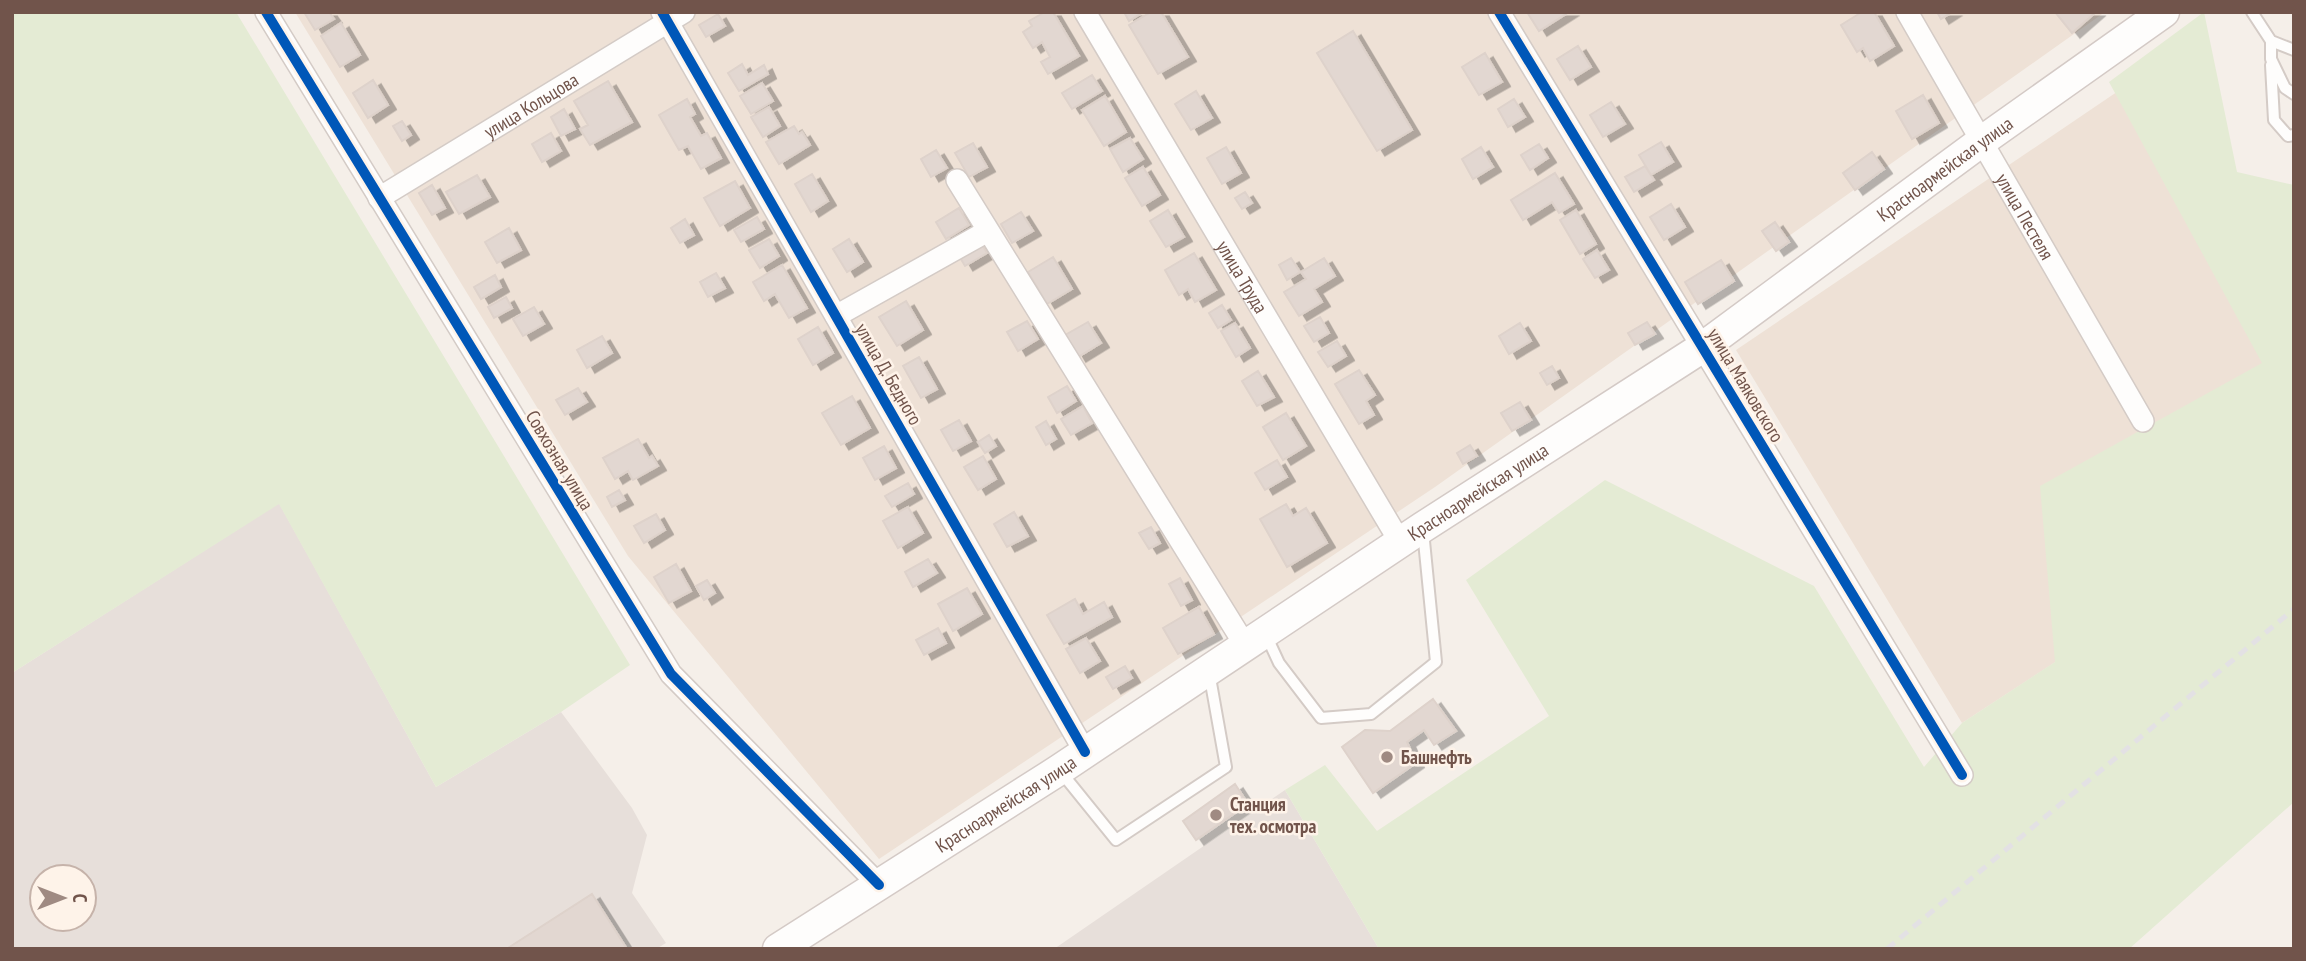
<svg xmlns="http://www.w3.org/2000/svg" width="2306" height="961" font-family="'PT Sans Narrow',sans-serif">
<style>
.residential{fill:#eee1d6}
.industrial{fill:#e7dfda;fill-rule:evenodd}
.green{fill:#e4ebd4}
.building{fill:#e2d7d1;stroke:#ded2cb;stroke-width:2;filter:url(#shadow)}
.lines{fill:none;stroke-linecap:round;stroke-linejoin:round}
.service-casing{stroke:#d4cbc6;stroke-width:14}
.minor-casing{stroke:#d4cbc6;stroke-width:24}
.secondary-casing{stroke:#d4cac6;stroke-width:33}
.service{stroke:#fefdfc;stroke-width:10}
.minor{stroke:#fefdfc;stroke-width:21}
.secondary{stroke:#fefdfc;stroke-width:30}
.rail{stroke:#e3e1e4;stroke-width:5;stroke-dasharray:10 7;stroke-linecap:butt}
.cycleway-casing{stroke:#fef3e9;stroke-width:15}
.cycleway{stroke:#0057b8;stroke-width:10}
.poi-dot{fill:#9f8a82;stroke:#fef3e9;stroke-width:2.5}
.labels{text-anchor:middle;stroke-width:5;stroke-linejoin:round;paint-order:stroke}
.street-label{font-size:19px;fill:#71544b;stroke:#fef3e9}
.poi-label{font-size:19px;font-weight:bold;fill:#71544b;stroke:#fef3e9;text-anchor:start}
</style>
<defs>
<filter id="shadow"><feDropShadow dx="8" dy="4.5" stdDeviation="0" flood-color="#0004"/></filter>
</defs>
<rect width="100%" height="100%" fill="#f5efe9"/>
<path class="residential" d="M295 12H2105L1435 487 879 859 628 556Z
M2164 60 2294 319V506L1962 723 1736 350Z"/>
<path class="industrial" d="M279 503 436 787 561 712 632 808 647 835 632 893 666 943 656 949H12V673ZM42 877H84V919H42Z
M1285 790 1379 949H1054Z"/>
<path class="green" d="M12 12H236L630 665 561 712 436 787 279 504 12 673Z
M2204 12 2237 172 2294 185V802L2129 949H1379L1285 790 1325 765 1377 831 1549 716 1466 580 1605 480 1814 586 1924 767 1962 723 2055 662 2040 486 2262 363 2109 82Z"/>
<path class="building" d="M304 12H329L334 19 315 30Z
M1045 12H1053L1079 56 1048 74 1041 62 1050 57 1042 42 1033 48 1023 32 1032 26 1029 21Z
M1124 12H1143L1129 21Z
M1151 12H1161L1188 57 1158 74 1129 25Z
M1527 12H1569L1539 31Z
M1862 12H1874L1894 46 1870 61 1863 48 1857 52 1841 25Z
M1937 12H1952L1941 19Z
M2055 12H2096L2072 33Z
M718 14 725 26 706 37 699 25Z
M341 23 360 55 340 67 321 36Z
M1353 31 1412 130 1377 151 1317 53Z
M1578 46 1591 67 1570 80 1557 59Z
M1485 53 1502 82 1479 95 1462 67Z
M742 64 748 75 764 65 768 74 739 91 728 73Z
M1092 75 1102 91 1072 109 1062 93Z
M373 80 388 105 368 118 353 93Z
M608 81 632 122 590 145 580 129 588 125 574 101Z
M762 83 773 101 751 114 740 96Z
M1196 91 1212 118 1191 130 1175 104Z
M1923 95 1939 123 1912 139 1896 111Z
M1105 96 1126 132 1104 146 1082 110Z
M687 99 695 114 690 117 701 136 707 133 721 158 701 169 688 146 679 150 659 115Z
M1514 99 1525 117 1508 127 1498 109Z
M1611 102 1625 124 1603 137 1590 115Z
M769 107 780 126 763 137 751 117Z
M564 109 575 129 561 136 551 117Z
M402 121 411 135 402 141 393 126Z
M794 126 799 134 802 132 810 145 779 164 766 142Z
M551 133 561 151 542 162 532 144Z
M1130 138 1143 159 1123 172 1110 149Z
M1661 142 1673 162 1651 175 1639 155Z
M973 143 987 167 969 177 955 153Z
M1539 144 1548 158 1530 170 1521 155Z
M1226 147 1241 173 1222 184 1207 158Z
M1481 147 1493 167 1473 179 1462 159Z
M936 150 947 168 931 177 921 159Z
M1872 152 1884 169 1855 190 1843 173Z
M1645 166 1654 180 1634 192 1625 177Z
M1143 167 1160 195 1142 206 1125 178Z
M1555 173 1574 204 1559 213 1552 202 1523 220 1511 200Z
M812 174 828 201 811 212 795 184Z
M477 175 490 197 459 214 446 192Z
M735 181 750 208 720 226 704 198Z
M432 185 445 208 432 215 419 193Z
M1245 192 1252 203 1242 209 1235 198Z
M1671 204 1685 227 1664 240 1650 217Z
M959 208 969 225 946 239 936 222Z
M1168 210 1184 237 1166 247 1150 221Z
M1576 210 1596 244 1580 254 1560 220Z
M1021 212 1033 231 1012 243 1001 224Z
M757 217 764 229 741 242 734 230Z
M685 219 694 235 680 243 671 228Z
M1775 222 1789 242 1776 251 1762 231Z
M509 228 521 250 497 263 485 242Z
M769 239 779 256 760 268 749 250Z
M849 239 863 262 847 272 833 249Z
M980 241 987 253 965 266 958 254Z
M1597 250 1609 270 1595 278 1583 259Z
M1194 253 1216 290 1195 302 1188 289 1179 295 1165 270Z
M1053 257 1072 289 1047 304 1028 272Z
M1291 258 1300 272 1287 280 1279 265Z
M1324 258 1335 276 1314 289 1322 302 1299 316 1284 292 1306 279 1301 272Z
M1721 260 1734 281 1698 304 1685 282Z
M782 265 807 308 789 318 775 294 764 301 753 282Z
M716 273 725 288 708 297 700 282Z
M495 275 501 287 481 299 474 287Z
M506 297 512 308 494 318 488 307Z
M906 301 923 330 897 346 879 317Z
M1222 305 1231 320 1218 328 1209 313Z
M534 307 544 324 523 336 513 319Z
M1320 317 1329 333 1314 342 1304 326Z
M1027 321 1038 339 1018 351 1007 332Z
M1088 322 1101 343 1078 357 1065 335Z
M1647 322 1655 334 1635 345 1628 333Z
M1235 323 1250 348 1236 357 1221 331Z
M1520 323 1531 341 1509 354 1499 336Z
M818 327 833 353 813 365 798 339Z
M602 336 612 353 587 368 577 350Z
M1337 341 1346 356 1328 367 1318 352Z
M919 357 937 389 921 398 903 366Z
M1552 366 1559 378 1547 385 1540 373Z
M1359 370 1375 395 1366 401 1374 415 1359 424 1335 384Z
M1258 371 1274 397 1257 406 1242 381Z
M1067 386 1076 401 1057 413 1048 397Z
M578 388 587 402 565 415 556 400Z
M852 396 870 428 841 445 822 413Z
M1520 402 1531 420 1512 431 1501 413Z
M1083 406 1092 423 1071 435 1061 419Z
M1286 413 1306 446 1283 460 1263 427Z
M959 420 971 441 953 451 941 430Z
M1046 421 1056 439 1046 445 1036 427Z
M989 435 996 446 985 453 978 442Z
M638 439 649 458 652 456 658 466 633 480 628 471 615 479 603 458Z
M1470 445 1477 456 1463 464 1457 453Z
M884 446 896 468 875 480 863 458Z
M983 456 996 479 978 490 964 467Z
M1277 460 1287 477 1265 490 1255 473Z
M908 483 914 494 892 507 885 496Z
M619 490 625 500 612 507 607 497Z
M1286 504 1293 516 1306 508 1327 543 1287 567 1260 519Z
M908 507 923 533 898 548 883 521Z
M1014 512 1028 536 1007 547 994 524Z
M656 514 665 530 644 543 634 526Z
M1151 527 1160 543 1149 549 1139 533Z
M928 559 937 573 913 587 905 572Z
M676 564 691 591 669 603 654 577Z
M1180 578 1192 600 1181 606 1169 584Z
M707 580 715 593 704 600 696 586Z
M967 588 982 614 953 631 938 604Z
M1075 599 1083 614 1104 602 1112 617 1064 644 1047 615Z
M1199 607 1214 634 1178 654 1163 628Z
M938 628 946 643 924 655 916 640Z
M1086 638 1100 661 1080 673 1066 649Z
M1125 666 1132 678 1113 689 1106 677Z
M1433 699 1456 731 1434 745 1424 730 1407 742 1416 763 1373 793 1342 747 1365 730 1390 731Z
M1235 784 1248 804 1196 840 1183 821Z
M592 894 627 949H508V948Z"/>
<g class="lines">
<g class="service-casing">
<path id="service" d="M2252 12 2271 41V59L2285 88 2294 94
M2271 41 2294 50
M2271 65 2274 120 2288 136 2294 135
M1266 635 1279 663 1321 718 1371 714 1436 662 1423 531
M1061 772 1116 840 1226 767 1209 672"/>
</g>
<g class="minor-casing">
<g id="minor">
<path d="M266 12 671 674 879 885"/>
<path d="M662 12 1085 752"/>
<path id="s1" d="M1085 12 1400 542"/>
<path d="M1499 12 1962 775"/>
<path id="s2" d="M1907 12 2143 421"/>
<path d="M957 180 1245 645"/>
<path id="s3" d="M379 198 684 12"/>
<path d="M836 316 986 232"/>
</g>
</g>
<g class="secondary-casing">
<g id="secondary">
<path id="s4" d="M778 949 1059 770 1423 527 1703 347 1982 141 2164 12"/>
</g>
</g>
<use href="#service" class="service"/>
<use href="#minor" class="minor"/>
<use href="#secondary" class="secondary"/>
<path class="rail" d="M1887 949 2294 609"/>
<g class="cycleway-casing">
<path id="cycleway" d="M266 12 671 674 879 885
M662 12 1085 752
M1499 12 1962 775"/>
</g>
<use href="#cycleway" class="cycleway"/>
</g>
<g class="poi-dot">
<circle cx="1387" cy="757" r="7"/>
<circle cx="1216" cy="815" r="7"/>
</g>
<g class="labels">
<g class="street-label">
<text dy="7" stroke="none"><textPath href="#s3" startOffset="178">улица Кольцова</textPath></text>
<text dy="7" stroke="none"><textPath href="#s4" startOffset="1404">Красноармейская улица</textPath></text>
<text dy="7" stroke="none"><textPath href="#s2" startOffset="236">улица Пестеля</textPath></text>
<text dy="7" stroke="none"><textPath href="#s1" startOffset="308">улица Труда</textPath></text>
<text transform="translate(889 374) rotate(60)" y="7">улица Д. Бедного</text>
<text transform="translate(1746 385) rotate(59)" y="7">улица Маяковского</text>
<text transform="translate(560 460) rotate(59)" y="7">Совхозная улица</text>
<text dy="7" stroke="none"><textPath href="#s4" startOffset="836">Красноармейская улица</textPath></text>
<text dy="7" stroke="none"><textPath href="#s4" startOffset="270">Красноармейская улица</textPath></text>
</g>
<g class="poi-label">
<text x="1401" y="764">Башнефть</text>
<text x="1230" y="811">Станция<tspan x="1230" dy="22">тех. осмотра</tspan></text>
</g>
</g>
<rect width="2306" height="961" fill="none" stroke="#71544b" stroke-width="28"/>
<g transform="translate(63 898) rotate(90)"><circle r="33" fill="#fef3e9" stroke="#c6b3aa" stroke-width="2"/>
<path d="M0-5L12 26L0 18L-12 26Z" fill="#9f8a82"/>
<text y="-10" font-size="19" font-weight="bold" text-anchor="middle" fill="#71544b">С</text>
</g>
</svg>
